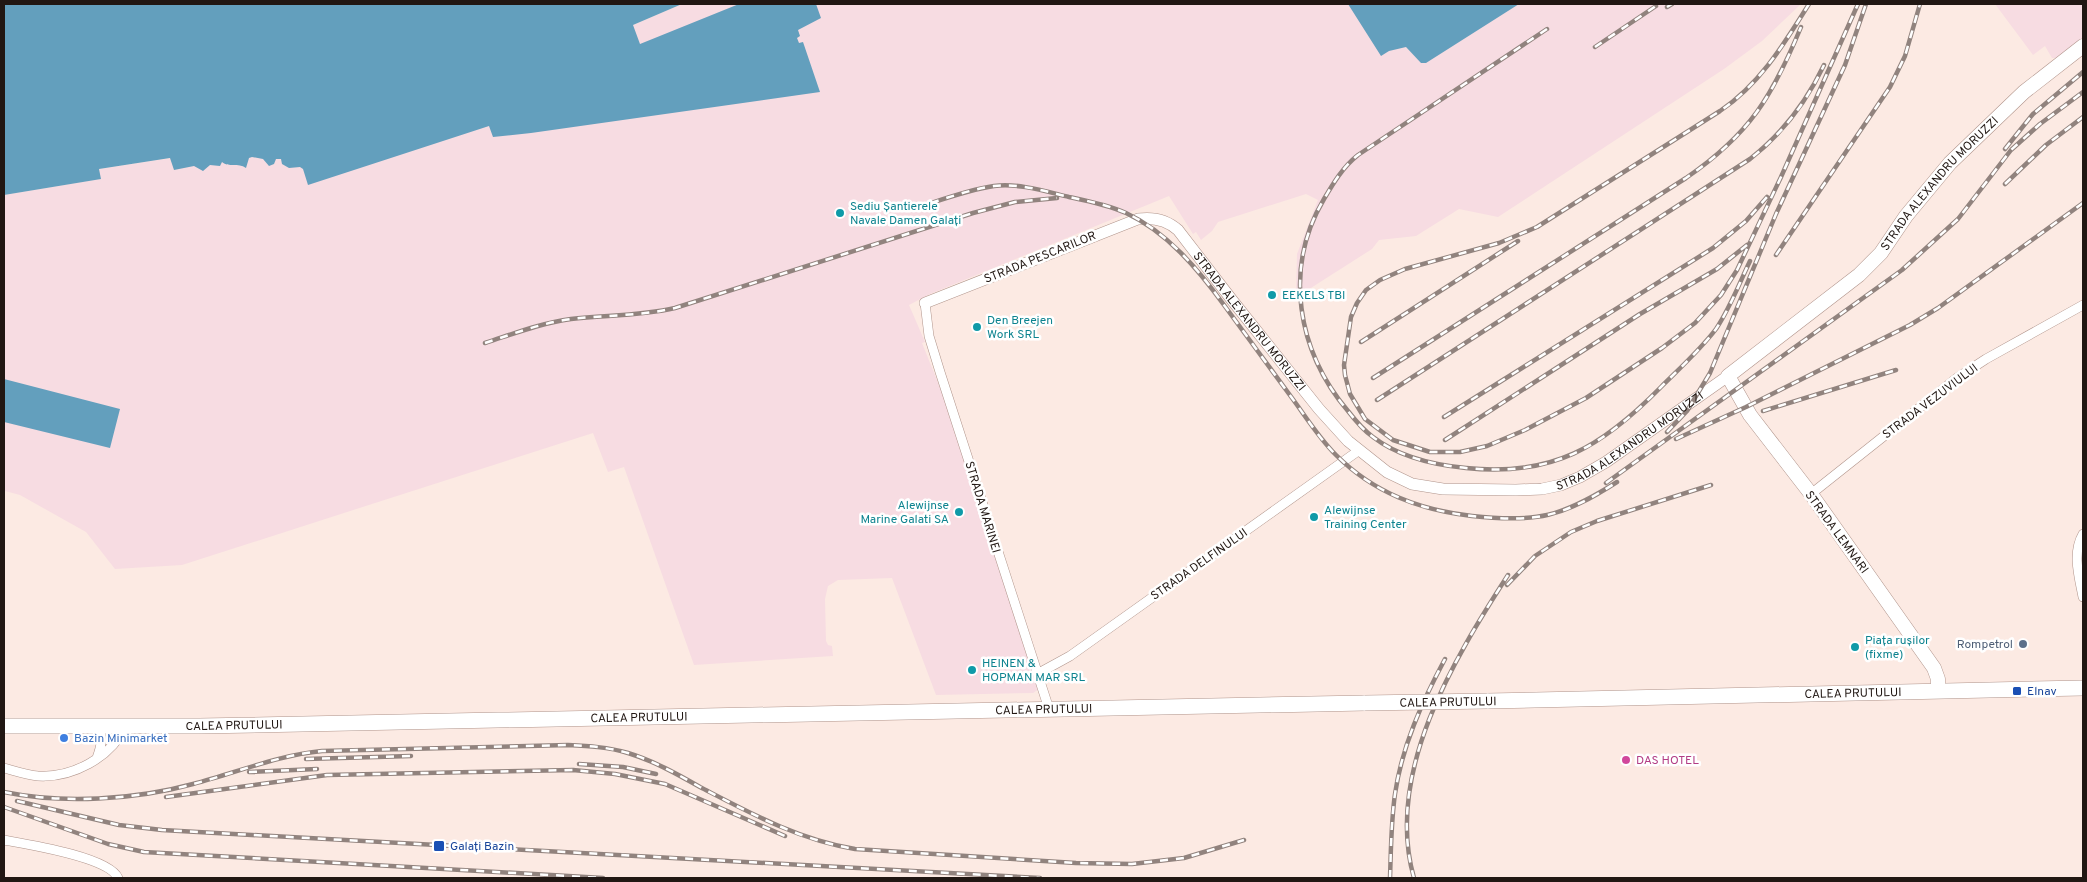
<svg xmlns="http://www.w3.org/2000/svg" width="2087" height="882" font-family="Overpass,sans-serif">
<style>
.industrial{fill:#f7dce2}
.water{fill:#639fbd}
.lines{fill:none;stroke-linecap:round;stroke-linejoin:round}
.street-casing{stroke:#b0948b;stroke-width:10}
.secondary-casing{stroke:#b0948b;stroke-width:12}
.primary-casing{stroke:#b0948b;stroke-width:15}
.highway-casing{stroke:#b0948b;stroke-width:16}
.street{stroke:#fff;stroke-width:9}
.secondary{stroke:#fff;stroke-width:11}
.primary{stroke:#fff;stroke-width:14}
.highway{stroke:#fff;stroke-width:15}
.rail-casing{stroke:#91837e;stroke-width:4.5}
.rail{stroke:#fff;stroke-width:2.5;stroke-dasharray:8;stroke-linecap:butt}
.highway-bridge-casing{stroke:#b0948b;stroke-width:16;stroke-linecap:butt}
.highway-bridge{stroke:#fff;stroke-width:15}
.culture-dot{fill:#0f9aa8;stroke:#fff;stroke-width:2}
.service-dot{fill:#5c6f8a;stroke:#fff;stroke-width:2}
.transit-dot{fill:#1a4fb4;stroke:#fff;stroke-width:2}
.shop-dot{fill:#3f7fe0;stroke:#fff;stroke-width:2}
.hotel-dot{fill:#d1479c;stroke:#fff;stroke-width:2}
.labels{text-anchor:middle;stroke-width:5;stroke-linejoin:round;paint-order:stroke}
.street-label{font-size:12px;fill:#211713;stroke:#fff}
.culture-label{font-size:12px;fill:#0d838f;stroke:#fff;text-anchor:start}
.service-label{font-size:12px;fill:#4e5e75;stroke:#fff;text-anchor:end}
.transit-label{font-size:12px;fill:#164399;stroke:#fff;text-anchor:start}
.shop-label{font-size:12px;fill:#366cbe;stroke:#fff;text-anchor:start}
.hotel-label{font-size:12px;fill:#b23c85;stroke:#fff;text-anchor:start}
</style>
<rect width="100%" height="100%" fill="#fceae3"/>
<path class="industrial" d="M682 4H1801L1762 41 1724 69 1498 217 1459 209 1416 236 1379 240 1372 249 1303 293 1296 294 1297 254 1318 200 1306 194 1218 222 1212 231 1201 240 1196 232 1193 234 1169 196 930 294 909 305 925 342 922 343 945 400 1039 689 1033 693 936 695 892 578 838 580 828 586 825 599 826 641 828 645 832 646 833 656 694 665 624 467 608 472 593 433 182 565 115 569 86 532 20 495 5 491 4 497V195L100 179 99 169 171 158 174 170 633 25Z
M1995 4H2083V39L2057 58H2052L2045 46 2033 55Z"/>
<path class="water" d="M4 4H682L633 25 640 44 739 4H816L821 18 798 30 800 36 797 38 799 43 803 42 820 92 531 133 493 137 489 126 308 185 303 169 300 167 289 168 282 164 281 159H276L274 164 269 166 263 159 252 157 249 158 246 168C238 162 229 168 222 162L220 166 210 165 203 171 194 166 174 170 170 158 99 169 101 179 4 195Z
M1348 4H1519L1426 63H1421L1406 47 1389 51 1381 56Z
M4 379 120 409 110 448 4 422Z"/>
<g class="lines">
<g class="street-casing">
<path id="street" d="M925 303 929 336 940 372 1049 709
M1811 494 1957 378 1986 359 2083 305
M2083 534C2072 553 2079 576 2083 597
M1039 673 1070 656 1358 451
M97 758C101 747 103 739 99 727
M4 768C15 771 27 775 38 776 72 778 110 758 125 727
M4 840C26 844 109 857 118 878"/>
</g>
<g class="secondary-casing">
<g id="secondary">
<path id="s1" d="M925 303 1138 219C1153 217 1166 219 1178 230L1232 300 1319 409 1348 441 1387 472 1412 484 1443 489 1516 490 1542 489 1561 485 1580 477 1606 462 1728 376"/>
</g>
</g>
<g class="primary-casing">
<g id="primary">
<path id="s2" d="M1938 691V679L1934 668 1811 494 1750 415 1728 376 1859 275 1881 253 1906 216 1950 163 2024 92 2083 46"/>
</g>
</g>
<g class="highway-casing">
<g id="highway">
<path id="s3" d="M1487 701 2083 688"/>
<path id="s4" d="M4 726H199L1365 703"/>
</g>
</g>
<use href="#street" class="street"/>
<use href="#secondary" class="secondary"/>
<use href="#primary" class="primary"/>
<use href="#highway" class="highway"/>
<g class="rail-casing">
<path id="rail" d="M1809 4C1784 44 1760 84 1720 111L1537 227 1499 243 1405 269 1380 280 1366 290 1357 303 1351 317 1344 365 1345 375 1350 394 1365 419 1393 440 1430 452H1460L1487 446 1525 430 1586 398 1662 348 1695 323 1721 295 1737 270 1781 177 1858 4
M1667 7 1672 4
M1547 29 1358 155C1343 167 1334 182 1324 199 1283 268 1297 351 1348 411 1355 420 1363 430 1373 437 1399 457 1434 465 1466 468 1553 477 1602 447 1661 387 1680 368 1700 350 1716 329 1730 308 1739 284 1750 261
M1595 47 1656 6
M2005 149 2033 114 2083 72
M2005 184 2046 145 2083 117
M916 208C941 200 967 190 994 186 1019 183 1044 191 1069 197 1088 201 1108 205 1126 213 1167 232 1198 269 1224 305 1247 336 1269 367 1292 398 1306 417 1319 438 1336 455 1374 493 1420 510 1472 516 1537 523 1562 517 1617 482
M1776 255 1890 87 1905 56 1920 4
M1361 342 1518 241
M485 343C513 334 541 323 571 319 606 315 641 316 675 308L973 213 1015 202 1057 198
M1373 378 1686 178C1750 134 1772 97 1801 27
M1377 400 1750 159C1783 133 1806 103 1824 65
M1763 411 1896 370
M1444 417 1713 248 1746 221 1767 197
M1667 432 1687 411 1710 373 1776 214 1845 65 1866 4
M1676 439 1746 407 1910 325 1938 308 2083 203
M1445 440 1640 314 1717 269 1747 245
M1606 483 1902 270 1958 219 2011 150 2040 124 2083 92
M1507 585 1535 556 1571 532 1597 521 1711 485
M306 759 411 756
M579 764 623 767 656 774
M249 772 317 769
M4 792C62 804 135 800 193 784 236 773 278 755 322 751L568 745C588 746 608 747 628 753 654 761 677 774 700 787 750 813 799 840 855 849L1076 863 1132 864 1184 858 1244 840
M166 797 327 775 573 770 615 774 665 784 785 836
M17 801 119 825 162 830 1040 878
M4 807 108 844 144 852 603 878
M1390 878C1391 850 1391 822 1395 794 1402 746 1422 702 1445 659
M1414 878C1384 773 1454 659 1508 575"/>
</g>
<use href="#rail" class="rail"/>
<g class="highway-bridge-casing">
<path id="highway-bridge" d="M1365 703 1487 701"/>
</g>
<use href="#highway-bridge" class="highway-bridge"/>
</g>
<g class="culture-dot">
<circle cx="840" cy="213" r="5"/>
<circle cx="1272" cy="295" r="5"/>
<circle cx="977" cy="327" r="5"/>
<circle cx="959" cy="512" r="5"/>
<circle cx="1314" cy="517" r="5"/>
<circle cx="1855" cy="647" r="5"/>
<circle cx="972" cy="670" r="5"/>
</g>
<circle class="service-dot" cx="2023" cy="644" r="5"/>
<g class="transit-dot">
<rect x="2012" y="686" width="10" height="10" rx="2.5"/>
<rect x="433" y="840" width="12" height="12" rx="2.5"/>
</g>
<circle class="shop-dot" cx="64" cy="738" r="5"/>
<circle class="hotel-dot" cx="1626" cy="760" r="5"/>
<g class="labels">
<g class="street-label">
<text dy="4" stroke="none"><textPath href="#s2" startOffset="669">STRADA ALEXANDRU MORUZZI</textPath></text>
<text transform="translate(1040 257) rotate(-22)" y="4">STRADA PESCARILOR</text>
<text dy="4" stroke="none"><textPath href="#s1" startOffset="388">STRADA ALEXANDRU MORUZZI</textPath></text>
<text transform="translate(1930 401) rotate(-37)" y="4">STRADA VEZUVIULUI</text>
<text dy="4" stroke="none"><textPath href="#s1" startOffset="852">STRADA ALEXANDRU MORUZZI</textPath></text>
<text transform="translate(983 507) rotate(73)" y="4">STRADA MARINEI</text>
<text transform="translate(1837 532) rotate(54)" y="4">STRADA LEMNARI</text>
<text transform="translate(1199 564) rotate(-35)" y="4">STRADA DELFINULUI</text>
<text dy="4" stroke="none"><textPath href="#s3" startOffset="366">CALEA PRUTULUI</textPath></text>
<text transform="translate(1448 702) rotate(-1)" y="4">CALEA PRUTULUI</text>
<text dy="4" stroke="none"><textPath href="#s4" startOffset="1040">CALEA PRUTULUI</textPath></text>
<text dy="4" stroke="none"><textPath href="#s4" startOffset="635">CALEA PRUTULUI</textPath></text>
<text dy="4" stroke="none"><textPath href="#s4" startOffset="230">CALEA PRUTULUI</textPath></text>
</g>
<g class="culture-label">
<text x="850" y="210">Sediu Șantierele<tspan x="850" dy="14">Navale Damen Galați</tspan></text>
<text x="1282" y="299">EEKELS TBI</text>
<text x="987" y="324">Den Breejen<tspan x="987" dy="14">Work SRL</tspan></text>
<text x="949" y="509" text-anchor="end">Alewijnse<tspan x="949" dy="14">Marine Galati SA</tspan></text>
<text x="1324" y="514">Alewijnse<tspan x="1324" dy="14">Training Center</tspan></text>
<text x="1865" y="644">Piața rușilor<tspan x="1865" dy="14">(fixme)</tspan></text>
<text x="982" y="667">HEINEN &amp;<tspan x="982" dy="14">HOPMAN MAR SRL</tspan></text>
</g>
<g class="service-label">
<text x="2013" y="648">Rompetrol</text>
</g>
<g class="transit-label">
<text x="2027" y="695">Elnav</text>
<text x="450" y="850">Galați Bazin</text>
</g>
<g class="shop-label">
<text x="74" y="742">Bazin Minimarket</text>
</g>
<g class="hotel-label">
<text x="1636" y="764">DAS HOTEL</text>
</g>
</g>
<rect width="2087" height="882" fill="none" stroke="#211713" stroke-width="10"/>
</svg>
